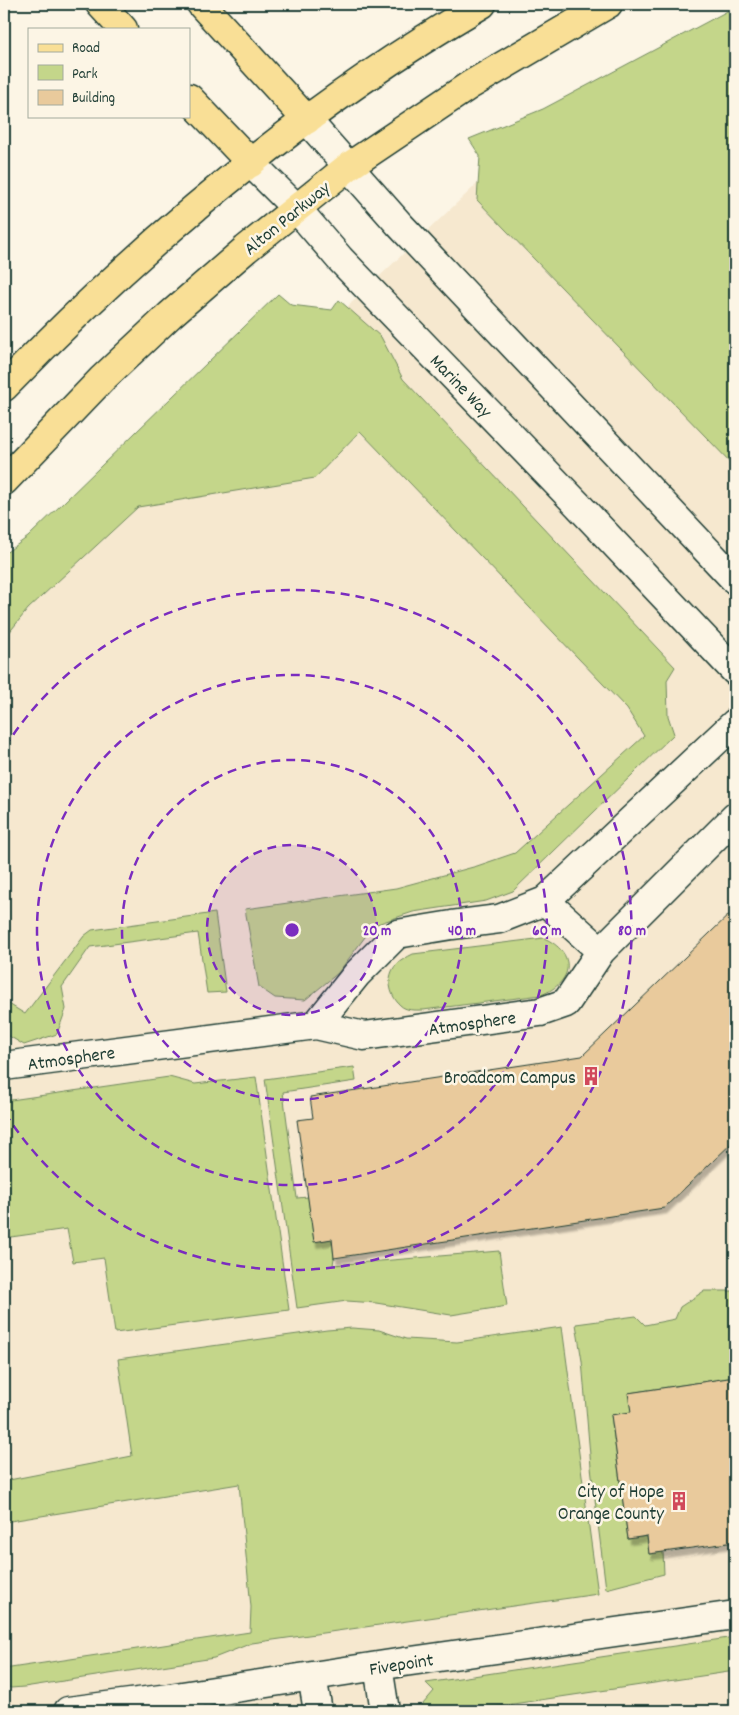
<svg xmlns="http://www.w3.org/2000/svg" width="739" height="1715" font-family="Dekko,sans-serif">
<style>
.built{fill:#f6e8cf}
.green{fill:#c4d68a;stroke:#728a5f}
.building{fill:#e9ca9c;stroke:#1f3d34;filter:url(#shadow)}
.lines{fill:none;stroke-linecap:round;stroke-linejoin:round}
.minor-casing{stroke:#1f3d34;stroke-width:31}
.secondary-casing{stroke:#1f3d34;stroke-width:31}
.primary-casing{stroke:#1f3d34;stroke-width:31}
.minor{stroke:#fcf5e5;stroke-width:28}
.secondary{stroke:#fcf5e5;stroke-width:28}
.primary{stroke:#f9df96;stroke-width:28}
.ring{fill:none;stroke:#7b2cbf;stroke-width:2.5;stroke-dasharray:9 6}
.labels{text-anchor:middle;stroke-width:5;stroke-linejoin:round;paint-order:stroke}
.street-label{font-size:19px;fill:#1f3d34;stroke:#fcf5e5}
.poi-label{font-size:19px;fill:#1f3d34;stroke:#fcf5e5;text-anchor:end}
.centre{fill:#7b2cbf;stroke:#fcf5e5;stroke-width:2.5}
.ring-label{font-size:15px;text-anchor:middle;font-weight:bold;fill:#7b2cbf;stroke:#fcf5e5;stroke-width:5;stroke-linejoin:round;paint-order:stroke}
</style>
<defs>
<filter id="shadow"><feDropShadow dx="3" dy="5.5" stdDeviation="1" flood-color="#0004"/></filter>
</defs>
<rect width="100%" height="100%" fill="#fcf5e5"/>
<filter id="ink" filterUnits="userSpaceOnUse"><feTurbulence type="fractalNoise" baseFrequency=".02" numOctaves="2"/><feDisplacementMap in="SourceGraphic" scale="10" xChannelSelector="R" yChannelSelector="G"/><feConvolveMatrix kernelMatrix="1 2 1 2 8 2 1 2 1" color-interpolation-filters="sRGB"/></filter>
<g filter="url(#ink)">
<path class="built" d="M735 41V1711H4V639L28 609 496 166Z"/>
<path class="green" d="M735 7V467L477 200 480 156 469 139 543 109Z
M278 294 291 305 332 310 339 300 381 337 403 379 675 667 667 680 668 716 674 734 513 891 486 901 413 912 374 925 338 973 305 1000 275 998 259 987 245 909 396 888 477 866 515 853 644 736 627 709 360 431 315 478 138 507 28 609 4 639V554L28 537Z
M215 913 226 992 207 993 198 933 90 947 62 987 66 1009 57 1034 24 1045 4 1033V1001L25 1014 84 936 92 930Z
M544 938C577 953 574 982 541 995L423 1010C415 1010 406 1011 400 1005 389 995 386 976 396 965 401 960 407 957 413 954Z
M354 1067 356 1081 283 1092 297 1198 308 1197 314 1241 332 1239 334 1258 333 1265 499 1251 507 1306 451 1315 376 1303 347 1301 297 1308 265 1079Z
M169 1077 195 1084 256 1077 289 1310 115 1333 104 1258 73 1262 67 1229 4 1238V1101Z
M704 1291H735V1377L629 1393 631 1412 611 1415 628 1539 647 1536 649 1554 663 1552 664 1574 606 1589 591 1467 582 1361 576 1324 636 1316 645 1325 675 1319 680 1307Z
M562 1327 598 1594 252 1643 214 1658 24 1687 11 1688 4 1685V1669L250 1632 251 1607 239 1484 4 1522V1481L132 1456 118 1359 327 1330 352 1328 379 1330 406 1339 457 1342Z
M735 1637V1671L466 1711H417L434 1691 426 1683Z
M260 1704V1711H211Z"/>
<path class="building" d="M735 909V1140L664 1208 334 1258 332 1239 314 1242 297 1120 313 1118 310 1097 582 1056Z
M735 1377V1542L649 1554 647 1536 628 1539 611 1415 631 1412 628 1393Z"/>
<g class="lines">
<g class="minor-casing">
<path id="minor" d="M545 901 601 951
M316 1025 357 974 397 934 452 925 499 919 545 901 735 723
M4 1066 316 1025 364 1036 540 1012 566 1003 601 951 735 817
M378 1666 385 1711
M312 1676 318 1711
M68 1711 169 1698 404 1662 735 1615"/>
</g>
<g class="secondary-casing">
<path id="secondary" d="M307 120 399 224 735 580
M251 163 297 209 340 259 577 504 735 671"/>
</g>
<g class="primary-casing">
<path id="primary" d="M100 4 123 29
M201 4 307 120
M189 98 251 163
M4 387C146 240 305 107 482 4
M4 481 102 379 170 315 246 249 348 167 470 85 608 4"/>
</g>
<use href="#minor" class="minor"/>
<use href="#secondary" class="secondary"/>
<use href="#primary" class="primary"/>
</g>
</g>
<circle cx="292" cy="930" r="85" fill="#7b2cbf" fill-opacity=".12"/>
<g class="ring">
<circle cx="292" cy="930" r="85"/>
<circle cx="292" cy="930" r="170"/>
<circle cx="292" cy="930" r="255"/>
<path d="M5 747A340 340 0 1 1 5 1113"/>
</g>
<defs>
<g id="building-bare" transform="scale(1.5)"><path d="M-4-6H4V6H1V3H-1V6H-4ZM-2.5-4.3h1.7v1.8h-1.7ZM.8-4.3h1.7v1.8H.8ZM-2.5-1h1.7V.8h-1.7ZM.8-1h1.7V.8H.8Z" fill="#d1495b" stroke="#fcf5e5" stroke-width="2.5" paint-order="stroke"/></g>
</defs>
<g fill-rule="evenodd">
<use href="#building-bare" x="591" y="1076"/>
<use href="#building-bare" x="679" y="1501"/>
</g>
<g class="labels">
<g class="street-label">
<text transform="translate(286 217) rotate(-39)" y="7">Alton Parkway</text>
<text transform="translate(462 385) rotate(46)" y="7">Marine Way</text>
<text transform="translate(472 1022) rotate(-8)" y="7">Atmosphere</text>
<text transform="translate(71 1057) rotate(-8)" y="7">Atmosphere</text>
<text transform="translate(401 1663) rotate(-9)" y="7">Fivepoint</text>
</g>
<g class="poi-label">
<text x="576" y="1083">Broadcom Campus</text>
<text x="664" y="1497">City of Hope<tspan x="664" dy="22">Orange County</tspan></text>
</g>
</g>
<circle cx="292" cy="930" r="8" class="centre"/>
<g class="ring-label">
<text x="377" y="935">20 m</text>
<text x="462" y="935">40 m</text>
<text x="547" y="935">60 m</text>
<text x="632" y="935">80 m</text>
</g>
<rect width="739" height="1715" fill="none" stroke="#fcf5e5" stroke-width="20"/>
<rect x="10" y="10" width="719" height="1695" fill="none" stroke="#1f3d34" stroke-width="2" filter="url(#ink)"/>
<rect x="28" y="28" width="162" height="90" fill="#fcf5e5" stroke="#a4ab9e"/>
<rect x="38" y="44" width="25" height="8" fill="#f9df96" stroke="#a4ab9e"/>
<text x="72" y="52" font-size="15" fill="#1f3d34">Road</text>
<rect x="38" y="65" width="25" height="15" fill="#c4d68a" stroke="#a4ab9e"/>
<text x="72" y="78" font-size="15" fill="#1f3d34">Park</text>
<rect x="38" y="90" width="25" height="15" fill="#e9ca9c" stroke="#a4ab9e"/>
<text x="72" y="102" font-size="15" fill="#1f3d34">Building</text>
</svg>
